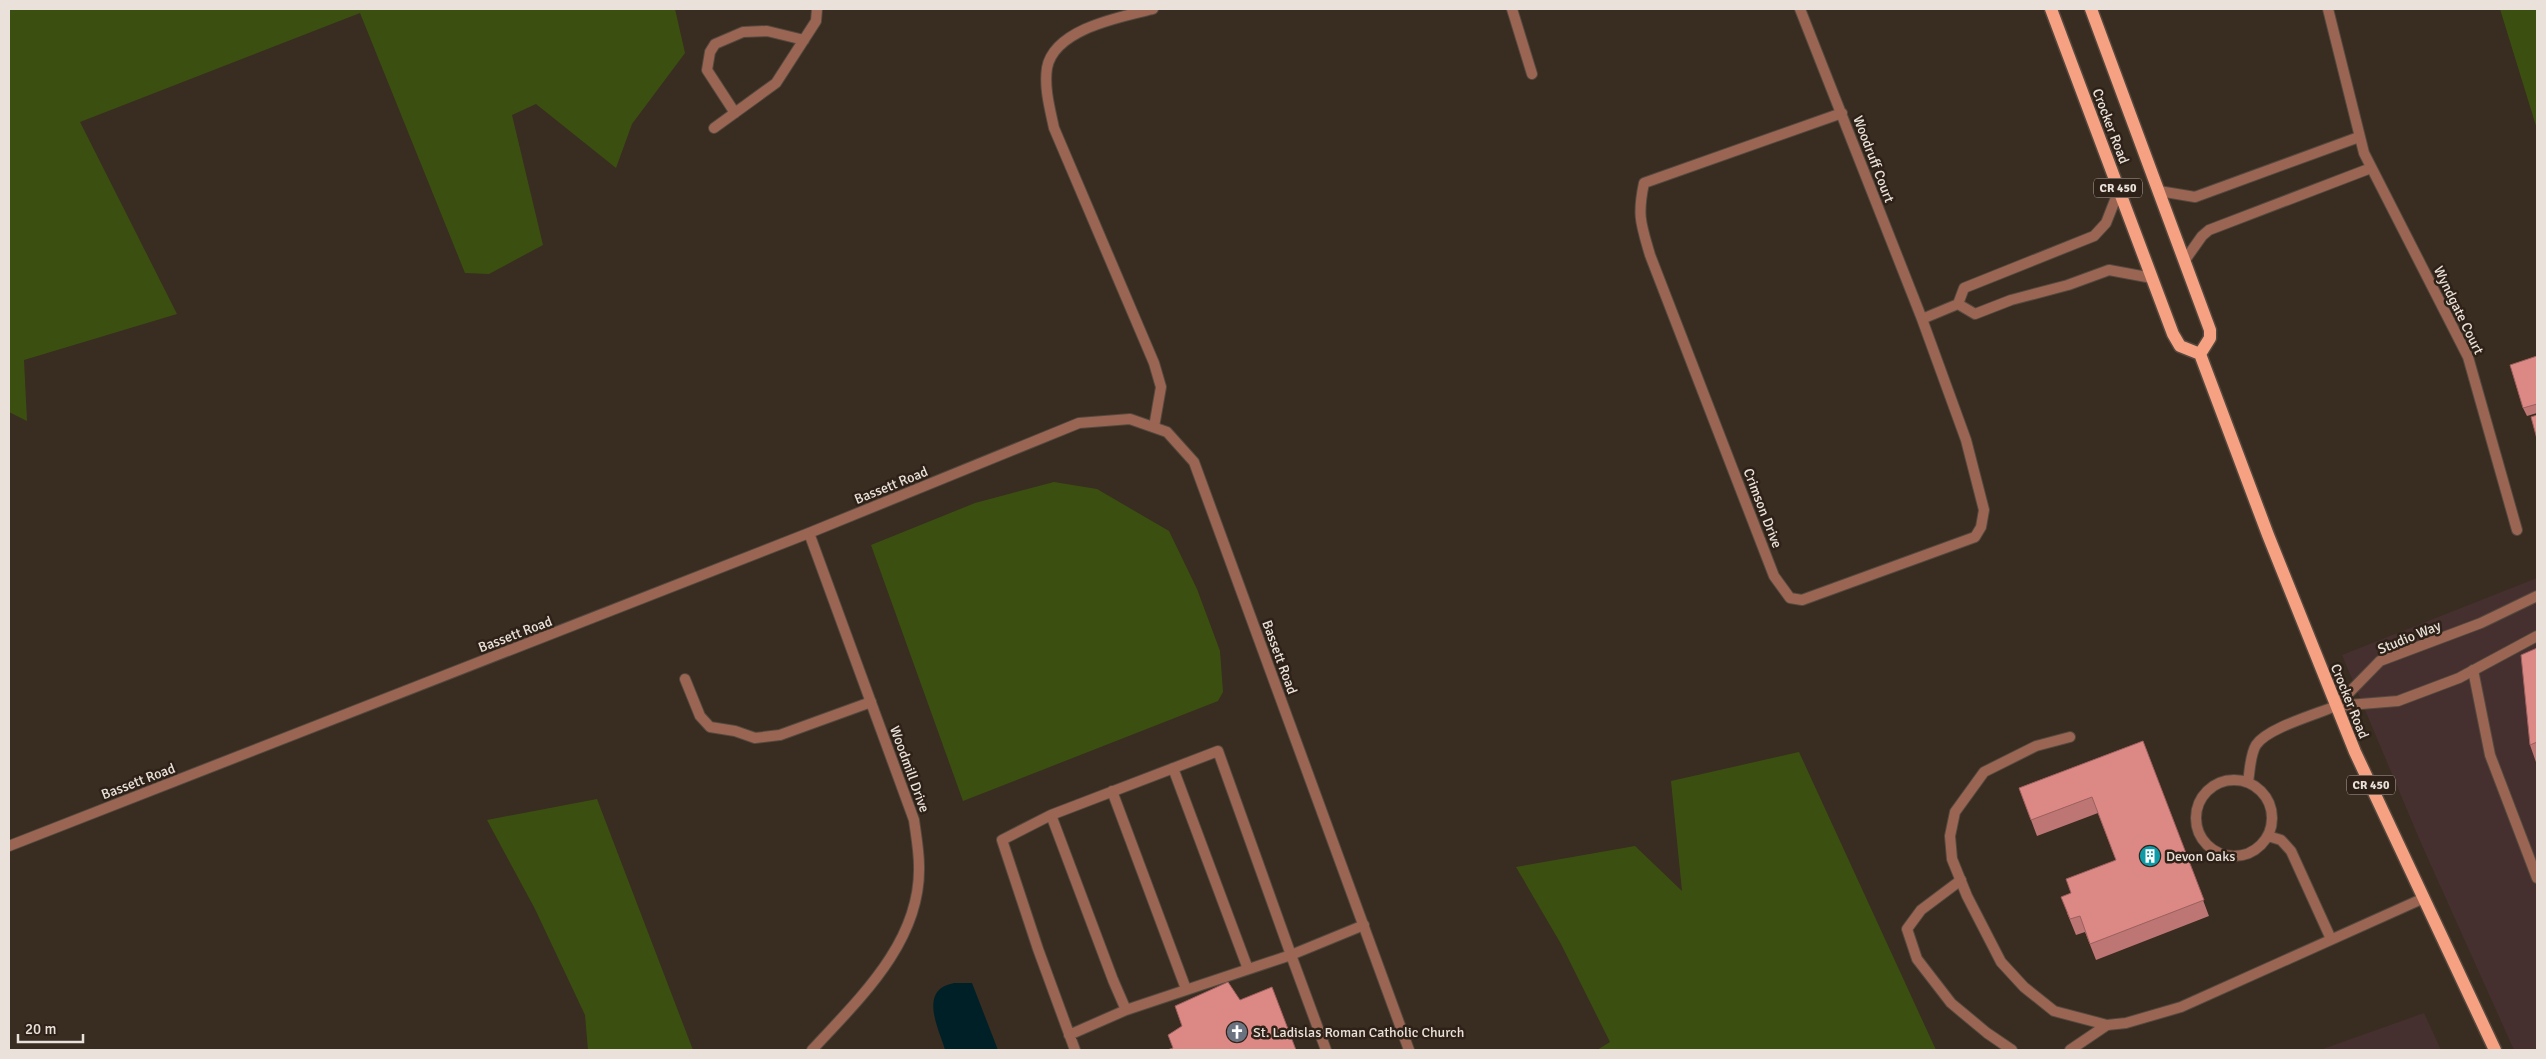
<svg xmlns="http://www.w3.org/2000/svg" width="2546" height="1059" font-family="Signika,sans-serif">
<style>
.commercial{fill:#45302f}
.green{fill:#3b5010}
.water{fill:#002028}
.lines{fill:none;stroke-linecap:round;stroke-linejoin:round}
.service-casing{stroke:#55493f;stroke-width:12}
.minor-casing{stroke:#55493f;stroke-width:12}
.primary-casing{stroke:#55493f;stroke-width:15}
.service{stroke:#9a6653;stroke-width:10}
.minor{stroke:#9a6653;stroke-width:10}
.primary{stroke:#f6a282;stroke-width:12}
.wall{fill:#bd7673}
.building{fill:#dc8986;stroke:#9a605e}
.labels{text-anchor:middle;stroke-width:5;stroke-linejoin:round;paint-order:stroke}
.shield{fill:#2e2218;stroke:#b2a8a0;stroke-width:1}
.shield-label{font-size:12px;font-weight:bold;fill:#eae1da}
.street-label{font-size:14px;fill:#eae1da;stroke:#2e2218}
.poi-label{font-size:14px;fill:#eae1da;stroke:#2e2218;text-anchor:start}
</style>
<rect width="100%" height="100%" fill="#392c21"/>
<path class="commercial" d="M2537 578V1050H2514L2421 843 2342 655Z
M2424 1013 2441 1050H2320Z"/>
<path class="green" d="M9 9H675L685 53 632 124 616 168 536 104 512 115 543 245 489 274 465 273 360 13 80 122 177 314 24 360 27 421 9 412Z
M2500 9H2537V129Z
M1054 482 1097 489 1169 531 1197 589 1220 651 1223 692 1218 701 963 801 871 545 975 503Z
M1799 752 1936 1050H1597L1610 1042 1561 944 1516 867 1635 846 1682 891 1671 781Z
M597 799 693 1050H588L585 1015 535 909 487 820Z"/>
<path class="water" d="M954 983H972L998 1050H945C941 1034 924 1003 940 989 943 986 950 984 954 983Z"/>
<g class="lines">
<g class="service-casing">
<path id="service" d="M1153 9C1120 17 1054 29 1047 68 1044 88 1050 109 1054 128L1154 363 1161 387 1154 427
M2473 670 2490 755 2537 878
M685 679 700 716 710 727 735 731 755 738 780 735 871 702
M1173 768 1248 969
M2196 818a38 38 0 1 1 76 0a38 38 0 1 1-76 0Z
M2248 782C2250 770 2250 755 2256 745 2267 728 2317 714 2336 706
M1112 791 1186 989
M1051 815 1113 980 1126 1010
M2268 836 2281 840 2291 851 2331 939
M1961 880 1921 910 1907 929 1917 959 1951 1003 1987 1033 2012 1050
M1069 1035 1126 1010 1291 955 1326 1050
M1075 1050 1038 949 1002 840 1051 815 1218 751 1291 955 1364 925
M2070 1050 2107 1025"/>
</g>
<g class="minor-casing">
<path id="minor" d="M1512 9 1532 74
M1800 9 1922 319 1966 440 1984 510 1981 527 1975 537 1802 600 1790 598 1774 576 1650 255C1641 224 1637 216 1644 183L1842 113
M2328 9 2364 153 2468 357 2517 530
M735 113 707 70 710 52 715 44 743 32 767 31 804 40
M714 128 776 83 816 21 817 9
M2159 191 2195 197 2359 137
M2185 260 2202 236 2209 230 2371 168
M1958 304 1975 314 2011 300 2068 285 2109 270 2152 278
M1922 319 1958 304 1964 288 2094 236 2106 223 2119 190
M809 533 914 820C916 835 919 851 919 866 921 942 859 999 812 1050
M2336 706 2380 661 2481 623 2537 596
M2336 706 2398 701 2459 678 2537 636
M2070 737 2036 746 1984 772 1955 812 1950 836 1952 859 1967 896 2001 962 2024 987 2054 1011 2107 1025 2126 1023 2181 1007 2424 898
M9 846 809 533 1079 423 1130 419 1167 432 1194 462 1409 1050"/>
</g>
<g class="primary-casing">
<path id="primary" d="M2051 9 2173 334 2180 346 2200 354
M2091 9 2210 330V338L2200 354
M2200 354 2268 535 2355 752 2495 1050"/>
</g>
<use href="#service" class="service"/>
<use href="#minor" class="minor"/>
<use href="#primary" class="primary"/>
</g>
<path class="wall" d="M2537 356V413L2527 416 2523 408Z
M2537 648V765L2530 745Z
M2143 741 2209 916 2096 960 2085 932 2076 935 2067 913 2071 893 2116 860 2098 813 2037 836 2019 788Z"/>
<path class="building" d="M2537 356V404L2523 408 2510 365Z
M2537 415V439L2531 417Z
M2537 648V742L2530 745 2521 655Z
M2143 741 2204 900 2090 944 2080 916 2070 919 2061 897 2071 893 2066 879 2116 860 2092 797 2031 820 2019 788Z
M1228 982 1240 1000 1272 987 1296 1050H1167L1173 1048 1168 1035 1182 1026 1175 1006Z"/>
<defs>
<g id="building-disc" transform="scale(1.125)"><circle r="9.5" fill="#0f9aa8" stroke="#2e2218"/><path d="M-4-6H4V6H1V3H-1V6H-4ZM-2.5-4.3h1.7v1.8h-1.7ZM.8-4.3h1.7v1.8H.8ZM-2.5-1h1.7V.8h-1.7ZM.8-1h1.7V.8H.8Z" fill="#fff"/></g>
<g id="church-disc" transform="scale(1.125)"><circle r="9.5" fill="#6b7280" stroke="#2e2218"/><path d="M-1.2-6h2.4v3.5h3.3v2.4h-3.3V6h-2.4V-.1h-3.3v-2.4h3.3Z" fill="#fff"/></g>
</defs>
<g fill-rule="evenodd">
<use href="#building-disc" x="2150" y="856"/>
<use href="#church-disc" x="1237" y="1032"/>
</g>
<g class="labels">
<g class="shield">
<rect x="2094" y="178.5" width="48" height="19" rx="4"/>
<rect x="2347" y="775.5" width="48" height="19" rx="4"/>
</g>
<g class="shield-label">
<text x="2118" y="192">CR 450</text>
<text x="2371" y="789">CR 450</text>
</g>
<g class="street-label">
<text transform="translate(2111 126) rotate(69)" y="5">Crocker Road</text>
<text transform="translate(1874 159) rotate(69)" y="5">Woodruff Court</text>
<text transform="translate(2459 310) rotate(64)" y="5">Wyndgate Court</text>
<text transform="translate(891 485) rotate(-22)" y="5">Bassett Road</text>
<text transform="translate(1763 508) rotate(69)" y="5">Crimson Drive</text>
<text transform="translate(515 634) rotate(-21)" y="5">Bassett Road</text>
<text transform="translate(2409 637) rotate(-22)" y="5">Studio Way</text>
<text transform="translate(1280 657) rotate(70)" y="5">Bassett Road</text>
<text transform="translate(2350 701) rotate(68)" y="5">Crocker Road</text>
<text transform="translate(910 769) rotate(70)" y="5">Woodmill Drive</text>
<text transform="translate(138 781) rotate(-21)" y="5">Bassett Road</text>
</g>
<g class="poi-label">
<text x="2166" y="861">Devon Oaks</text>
<text x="1253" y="1037">St. Ladislas Roman Catholic Church</text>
</g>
</g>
<rect width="2546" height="1059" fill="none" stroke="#eae1da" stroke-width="20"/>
<path d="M18 1034v8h65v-8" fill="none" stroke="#eae1da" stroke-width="2.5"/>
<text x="25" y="1034" font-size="15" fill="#eae1da" stroke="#2e2218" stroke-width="4" paint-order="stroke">20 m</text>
</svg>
